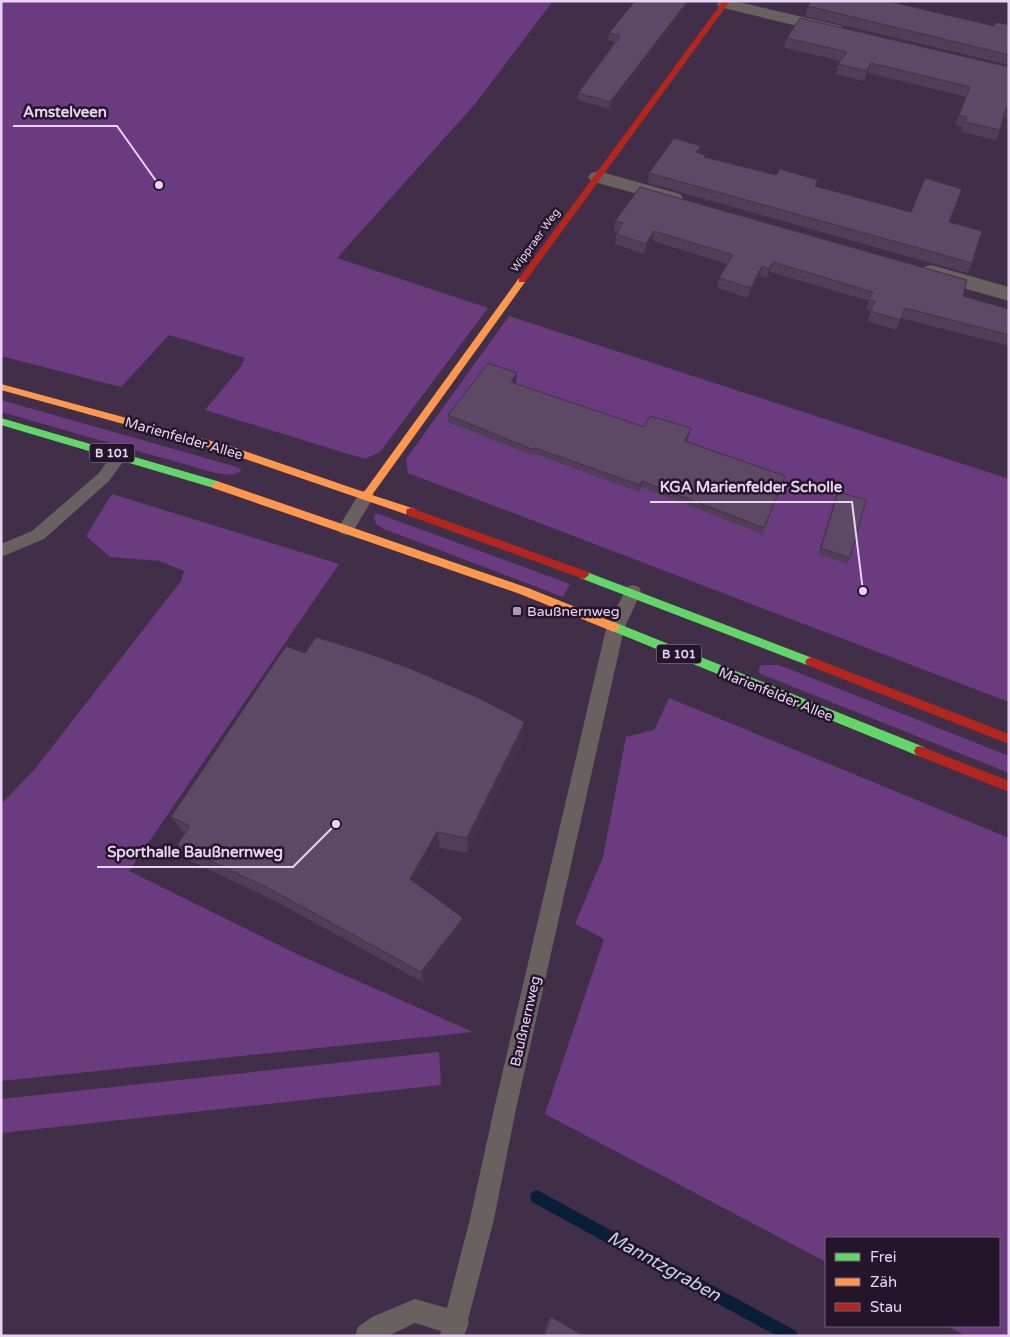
<svg xmlns="http://www.w3.org/2000/svg" width="1010" height="1337" font-family="'Varela Round',sans-serif">
<style>
.green{fill:#6b3b80}
.lines{fill:none;stroke-linecap:round;stroke-linejoin:round}
.stream{fill:#091e39;fill-rule:evenodd}
.lane{fill:#69615f;fill-rule:evenodd}
.street{fill:#69615f;fill-rule:evenodd}
.fast{fill:#63d668;fill-rule:evenodd}
.slow{fill:#ff974d;fill-rule:evenodd}
.jam{fill:#b3261e;fill-rule:evenodd}
.wall{fill:#503e58}
.shaded-wall{fill:#413247}
.building{fill:#5d4866;stroke:#413247}
.poi-dot{fill:#ae9ab6;stroke:#24152a;stroke-width:2}
.labels{text-anchor:middle;stroke-width:5;stroke-linejoin:round;paint-order:stroke}
.far-street-label{font-size:11px;fill:#e8d4f1;stroke:#24152a}
.shield{fill:#24152a;stroke:#ad9bb5;stroke-width:1}
.shield-label{font-size:12px;font-weight:bold;fill:#e8d4f1}
.street-label{font-size:14px;fill:#e8d4f1;stroke:#24152a}
.poi-label{font-size:14px;fill:#e8d4f1;stroke:#24152a;text-anchor:start}
.near-water-label{font-size:18px;font-style:italic;fill:#c2d4eb;stroke:#24152a}
.leader{fill:none;stroke:#e8d4f1;stroke-width:2}
.callout-dot{fill:#e8d4f1;stroke:#24152a;stroke-width:2}
.callout-label{font-size:15px;text-anchor:middle;font-weight:bold;fill:#e8d4f1;stroke:#24152a;stroke-width:5;stroke-linejoin:round;paint-order:stroke}
</style>
<rect width="100%" height="100%" fill="#412e48"/>
<path class="green" d="M1 1H553L475 104 337 258 488 308 380 452 365 459 205 410 240 368 245 358 169 335 121 387 1 356Z
M509 316 1009 479V702L408 473 406 459Z
M1 400 237 467 242 470C234 477 221 474 212 472L1 412Z
M112 494 339 564 129 871 301 956 473 1032 1 1081V804L35 769 181 581 184 571 160 561 110 557 86 536Z
M376 513 570 584 563 597 384 529 376 524 374 517Z
M761 665H778L789 669 1009 756V773L761 674 758 671Z
M669 698 1009 838V1336H966L947 1326H999V1238H826V1262L545 1114 604 939 575 924 603 857 626 737 654 730Z
M439 1052 441 1085 1 1133V1099Z"/>
<g class="lines">
<path class="stream" d="M537 1190 796 1331 798 1336H777L532 1202 530 1197 532 1192Z"/>
<path class="lane" d="M120 449 125 451 128 455 109 481 44 539 1 557V544L32 531 99 473 115 451Z
M366 490 372 492 374 496 372 500 352 533 346 535 340 533 338 529 340 525 360 492Z
M633 585 639 587 641 592 624 629 516 1109 494 1219 468 1320 469 1323 464 1336H440L441 1331 415 1323 388 1336H355L358 1327 372 1317 415 1299 447 1308 470 1219 494 1109 606 629 627 587Z"/>
<path class="street" d="M719 1H734L841 26 843 30 841 34 835 35 719 7 717 4Z
M598 171 680 194 683 198 680 202 673 204 591 181 588 177 591 173Z
M931 265 1009 287V301L924 277 921 272 924 267Z"/>
<path class="fast" d="M1 418 217 481 222 485 217 489 1 425Z
M584 571 815 659 817 662 815 665H807L580 578 579 575Z
M614 622 924 747 926 751 924 755 920 756 916 755 610 630 609 627 610 624Z"/>
<path class="slow" d="M522 277 526 280 525 282 372 495 415 509 416 512 415 515 411 516 228 453 1 390V384L230 446 364 492 519 278Z
M217 481 528 588 618 624 619 627 618 630 614 632 520 594 213 488 212 485Z"/>
<path class="jam" d="M723 1H730L525 282H519V278Z
M411 508 588 572 589 575 584 579 407 515 406 512 407 509Z
M811 657 1009 734V744L807 665 805 662 807 659Z
M920 746 1009 781V792L916 755 914 751 916 747Z"/>
</g>
<path class="wall" d="M635 1H692L610 109 578 100V93L615 42 608 40 609 33Z
M808 6 994 26 1009 25V65L805 16Z
M787 38 1009 67V119L1003 118 1000 130 996 140 961 132 963 127 955 125 966 97 868 73 864 81 836 74 838 64 841 61 784 48Z
M699 153 705 155 704 157 949 222 972 263 967 273 648 183 649 173Z
M615 221 963 296 1009 309V346L901 318 896 330 867 321 871 311 866 309 869 301 770 272 767 278 760 276 748 298 717 288 719 278 727 264 653 241 644 254 615 244 616 234 618 232 614 231Z
M517 380 515 383 644 427 691 428 689 435 686 441 785 476 762 534 641 487 639 492 535 454 534 456 448 422V415Z
M838 492 850 558 847 564 818 554 835 498Z
M524 740 468 853 440 848 418 885 463 918 464 931 424 983 277 902 189 860 177 845 185 833 183 832 171 817Z
M550 1316 585 1336H543Z"/>
<path class="shaded-wall" d="M688 1H692L610 109V102Z
M871 63 868 73 864 81 867 71Z
M701 146 699 156 696 152Z
M654 231 653 241 644 254 646 244Z
M773 262 770 272 767 278 769 269Z
M762 266 760 276 748 298 751 288Z
M517 373V380L511 389V382Z
M691 428 689 435 684 447 685 441Z
M642 481 641 487 639 492 640 485Z
M525 722 524 740 468 853 467 838Z
M437 832 440 848 414 893 410 879Z
M463 918 464 931 424 983 421 972Z"/>
<path class="building" d="M635 1H688L610 102 578 93 620 36 609 33Z
M811 1H888L994 26 996 22 1009 25V55L808 6Z
M800 18 1009 67V109L1006 108 1000 130 965 122 967 117 959 115 970 87 871 63 867 71 838 64 847 52 787 38Z
M674 138 701 146 696 152 705 155 704 157 776 175 780 169 818 180 815 186 911 212 925 178 962 189 949 222 982 231 972 263 649 173Z
M640 187 967 280 963 296 1009 309V335L905 308 900 320 870 311 875 301 869 299 873 292 773 262 769 269 762 266 751 288 719 278 733 255 654 231 646 244 616 234 623 223 615 221Z
M488 363 517 373 511 382 644 427 650 416 691 428 685 441 785 476 764 528 642 481 640 485 535 448 534 450 448 415Z
M838 492 866 500 850 558 821 548Z
M316 637 361 651 409 668 481 699 525 722 467 838 437 832 410 879 463 918 421 972 268 888 177 845 190 826 171 817 286 646 305 653Z
M551 1317 584 1336H544Z"/>
<rect class="poi-dot" x="512" y="606" width="10" height="10" rx="2.5"/>
<g class="labels">
<g class="far-street-label">
<text transform="translate(535 240) rotate(-54)" y="4">Wippraer Weg</text>
</g>
<g class="shield">
<rect x="89.5" y="443.5" width="45" height="19" rx="4"/>
<rect x="656.5" y="644.5" width="45" height="19" rx="4"/>
</g>
<g class="shield-label">
<text x="112" y="457">B 101</text>
<text x="679" y="658">B 101</text>
</g>
<g class="street-label">
<text transform="translate(184 438) rotate(16)" y="5">Marienfelder Allee</text>
<text transform="translate(776 694) rotate(22)" y="5">Marienfelder Allee</text>
<text transform="translate(525 1021) rotate(-77)" y="5">Baußnernweg</text>
</g>
<g class="poi-label">
<text x="527" y="616">Baußnernweg</text>
</g>
<g class="near-water-label">
<text transform="translate(664 1266) rotate(29)" y="6">Manntzgraben</text>
</g>
</g>
<path class="leader" d="M159 185L117 126H13M863 591L852 502H650M336 824L293 867H97"/>
<g class="callout-dot">
<circle cx="159" cy="185" r="5"/>
<circle cx="863" cy="591" r="5"/>
<circle cx="336" cy="824" r="5"/>
</g>
<g class="callout-label">
<text x="65" y="117">Amstelveen</text>
<text x="751" y="492">KGA Marienfelder Scholle</text>
<text x="195" y="857">Sporthalle Baußnernweg</text>
</g>
<rect width="1010" height="1337" fill="none" stroke="#e8d4f1" stroke-width="5"/>
<rect x="825" y="1237" width="175" height="90" fill="#24152a" stroke="#72617a"/>
<rect x="835" y="1253" width="25" height="8" fill="#63d668" stroke="#72617a"/>
<text x="870" y="1262" font-size="15" fill="#e8d4f1">Frei</text>
<rect x="835" y="1278" width="25" height="8" fill="#ff974d" stroke="#72617a"/>
<text x="870" y="1287" font-size="15" fill="#e8d4f1">Zäh</text>
<rect x="835" y="1303" width="25" height="8" fill="#b3261e" stroke="#72617a"/>
<text x="870" y="1312" font-size="15" fill="#e8d4f1">Stau</text>
</svg>
